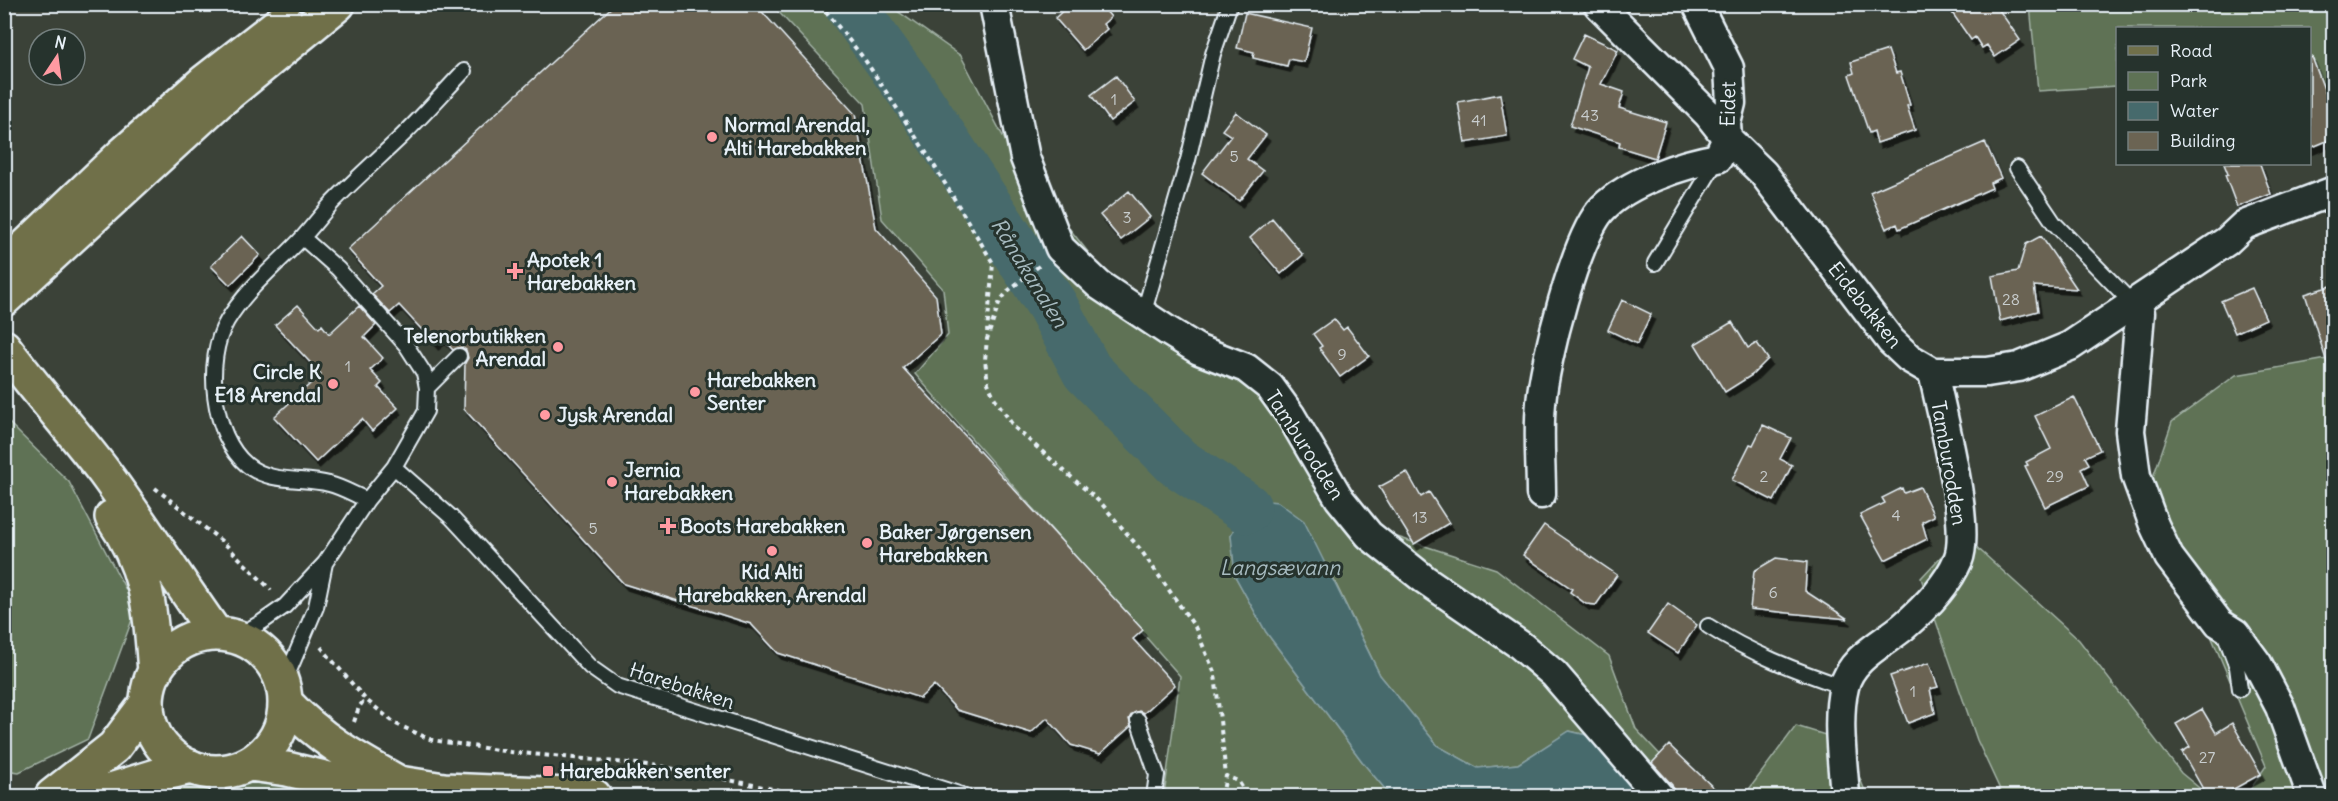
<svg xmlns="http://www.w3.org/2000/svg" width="2338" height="801" font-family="Delius,sans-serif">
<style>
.green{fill:#5e7255;stroke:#a3b2a6;stroke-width:1.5}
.water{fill:#466a6c;stroke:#87a0a4;stroke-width:1.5}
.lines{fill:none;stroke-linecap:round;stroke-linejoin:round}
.river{stroke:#466a6c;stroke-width:51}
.building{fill:#6b6453;stroke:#e8f1f8;stroke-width:1.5;filter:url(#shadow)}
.service-casing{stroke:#e8f1f8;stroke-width:18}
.minor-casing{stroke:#e8f1f8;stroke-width:33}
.primary-casing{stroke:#e8f1f8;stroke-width:38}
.trunk-casing{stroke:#e8f1f8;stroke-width:38}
.path{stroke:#e8f1f8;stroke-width:4;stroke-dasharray:4.5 4.5;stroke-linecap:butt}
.service{stroke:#26332d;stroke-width:14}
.minor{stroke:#26332d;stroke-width:28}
.primary{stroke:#70704a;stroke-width:33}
.trunk{stroke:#70704a;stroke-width:33}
.poi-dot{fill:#ff9aa2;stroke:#26332d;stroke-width:2}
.labels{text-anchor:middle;stroke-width:6;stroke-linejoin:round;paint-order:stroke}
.number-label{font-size:16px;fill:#c9cecf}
.street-label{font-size:20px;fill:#e8f1f8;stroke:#26332d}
.poi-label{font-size:20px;font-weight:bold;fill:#e8f1f8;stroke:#26332d;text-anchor:start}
.water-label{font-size:21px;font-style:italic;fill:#a7bbc0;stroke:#26332d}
</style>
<defs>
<filter id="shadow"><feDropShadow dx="3.5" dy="6" stdDeviation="0" flood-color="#0009"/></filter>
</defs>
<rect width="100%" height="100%" fill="#3b4238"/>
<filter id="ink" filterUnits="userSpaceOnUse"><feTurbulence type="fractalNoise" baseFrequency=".0167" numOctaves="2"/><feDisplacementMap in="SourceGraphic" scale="12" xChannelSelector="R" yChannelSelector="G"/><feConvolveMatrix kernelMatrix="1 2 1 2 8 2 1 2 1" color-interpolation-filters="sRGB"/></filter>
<g filter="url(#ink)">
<path class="green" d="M772 5H896V10L961 56 1016 161 1122 295 1270 381 1357 524 1496 569 1609 656 1636 729 1699 796H1655L1599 738 1570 731 1518 764 1478 768 1438 746 1380 675 1331 574 1248 499 1231 535 1235 576 1266 632 1364 764 1391 796H1164L1180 676 915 374 948 335 943 289 882 219 865 104Z
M2030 5H2333V113L2310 112V28H2118L2117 86 2038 91Z
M2333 358V796H2246L2266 766 2149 489 2172 422 2236 375Z
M6 420 69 482 136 609 88 739 19 772 5 770Z
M1962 534 2079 640 2181 773 2209 796H2003L1977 740 1921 578Z
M1796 726 1845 741 1867 796H1744Z
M278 776 414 796H129L137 794Z"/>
<path class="water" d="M1248 499 1278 502 1304 521 1380 675 1438 746 1478 768 1518 764 1569 731 1599 738 1655 796H1391L1364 764 1266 632 1235 576 1231 535 1246 508Z"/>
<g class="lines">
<path class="river" d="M849 4 913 93 1052 305 1087 371 1177 462 1246 508"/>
</g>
<path class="building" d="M615 4H755L855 114 876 228 936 296 941 334 903 368 1143 630 1133 639 1175 685 1144 713 1139 711 1132 714 1129 719 1131 726 1100 754 1071 745 1047 718 1031 733 957 710 934 685 920 698 778 653 751 624 624 584 464 409 465 363 468 358 466 350 461 347 453 350 442 338 435 344 399 305 390 313 372 294 381 286 348 249Z
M1070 4H1100L1111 17 1103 24 1107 29 1083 50 1055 18Z
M1946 4H1995L2020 40 1995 57 1987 45 1982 48 1975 37 1971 40Z
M1245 13 1312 28 1304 62 1289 59 1287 66 1253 58 1254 52 1237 48Z
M1584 34 1618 50 1601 84 1624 92 1619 108 1666 122 1655 158 1619 147 1620 142 1570 126 1588 67 1572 59Z
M1888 50 1896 73 1900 72 1910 105 1907 106 1915 130 1877 143 1874 131 1869 133 1849 75 1854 73 1851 62Z
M2312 57 2334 116V138L2310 148V58Z
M1116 76 1135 102 1110 121 1091 95Z
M1500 94 1507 136 1465 143 1458 102Z
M1236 112 1266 135 1247 159 1263 171 1239 201 1202 173 1231 136 1222 130Z
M1985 142 2001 178 1990 183 1992 188 1899 229 1897 224 1886 229 1870 192Z
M2224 164H2260L2271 194 2237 207 2225 175 2228 174Z
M1129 191 1150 217 1121 240 1100 215Z
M1272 218 1303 255 1281 274 1250 238Z
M242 236 260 255 230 285 211 266Z
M2041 236 2077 289 2034 286 2038 311 2000 321 1992 276 2018 271 2026 244Z
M2334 285V369H2329L2305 294Z
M2252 288 2266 319 2235 333 2221 301Z
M1622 300 1651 314 1637 344 1608 330Z
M298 305 319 328 322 325 329 334 359 306 376 325 364 337 383 358 370 370 382 383 378 387 398 408 372 431 362 419 316 462 274 417 321 374 275 325Z
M1334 319 1343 330 1347 327 1369 356 1340 377 1319 348 1322 346 1313 334Z
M1732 322 1748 348 1757 343 1768 359 1752 375 1725 392 1695 344Z
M2074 397 2100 450 2085 457 2089 464 2081 468 2089 486 2045 507 2025 466 2028 465 2026 462 2051 449 2035 416Z
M1763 425 1791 438 1780 459 1792 465 1774 501 1732 480 1750 444 1753 445Z
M1407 472 1421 497 1429 492 1449 523 1414 544 1379 487Z
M1920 487 1934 516 1922 522 1927 539 1885 560 1860 515 1885 503 1882 498 1902 488 1904 493Z
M1544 525 1617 575 1596 605 1586 604 1570 592 1572 589 1523 555Z
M1776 558 1807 562 1805 591 1848 619 1750 609 1754 571Z
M1668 604 1697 625 1678 653 1648 633Z
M1929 663 1938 687 1930 689 1935 713 1908 723 1890 676Z
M2202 709 2216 733 2232 723 2261 774 2221 796H2207L2182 752 2190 747 2176 724Z
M1669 745 1722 796 1675 795 1672 785 1652 763Z"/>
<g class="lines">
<g class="service-casing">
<path id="service" d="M2017 168 2054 223 2133 304
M1655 263 1717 160
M1143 315 1188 160 1213 54 1230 4
M427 388 459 356
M394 467 451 517 590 667 617 686 965 796
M367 500C355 495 342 487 329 484 302 477 270 484 247 465 212 436 204 360 227 321 247 288 277 265 303 237 313 226 322 214 332 203 354 180 378 159 401 137 423 116 443 93 464 71
M1708 626C1750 653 1796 671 1844 687
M2225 635 2237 667 2240 689
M236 637 262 622 285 606 325 563 367 500 394 467 426 411 427 388 424 373 406 345 338 269 303 238
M283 685 316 607 325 563
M1138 720 1157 775 1154 796
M217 773 218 796"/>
</g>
<g class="minor-casing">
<path id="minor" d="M994 4 1025 158 1060 248 1099 285 1168 331 1199 350 1246 368 1270 387 1291 416 1339 498 1369 535 1424 579 1520 645 1554 674 1659 796
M1598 4 1708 114 1727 138 1763 173 1891 341 1909 358 1933 372H1987L2019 367 2070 346 2227 241 2244 225 2334 191
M2133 304 2140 313 2130 431 2136 476 2154 525 2169 557 2219 623 2235 633 2257 663 2280 707 2312 796
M1541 494C1541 464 1538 433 1541 403 1544 363 1576 235 1603 208 1629 182 1682 164 1718 158L1727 138 1726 123 1731 103 1729 68 1697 4
M1845 796C1843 764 1836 719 1844 687 1850 659 1882 644 1903 627 1924 609 1947 586 1958 560 1972 527 1941 411 1933 372"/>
</g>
<g class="primary-casing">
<path id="primary" d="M4 347C36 390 72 430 104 472 143 525 178 581 216 634
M112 517C149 570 150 610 155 672
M147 703a69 69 0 1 1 138 0a69 69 0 1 1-138 0Z
M285 702C321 740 354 758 399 783
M250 764 287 769 354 785 399 783 444 790 594 796"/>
</g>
<g class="trunk-casing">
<path id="trunk" d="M4 267 123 154 204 82 285 19
M4 299 217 103 338 4
M52 796 114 747 147 703
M67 796H91L166 773 191 767"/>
</g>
<path class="path" d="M820 4 865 60 929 157 993 263 987 332
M1039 266 1009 290 1000 301 987 339 985 360 988 383 994 397 1014 427 1101 503 1140 549 1195 627 1215 674 1226 776
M155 488 224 543 271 590
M321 647 365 699 396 724 432 740 510 752 659 766 808 796
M354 722 359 707 365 699
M1222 796 1226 776 1238 781 1248 796"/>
<use href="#service" class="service"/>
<use href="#minor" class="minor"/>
<use href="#primary" class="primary"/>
<use href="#trunk" class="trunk"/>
</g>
</g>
<g class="poi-dot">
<circle cx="712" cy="137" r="6"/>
<path d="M512 262h6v6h6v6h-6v6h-6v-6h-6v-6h6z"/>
<circle cx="558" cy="347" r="6"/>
<circle cx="333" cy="384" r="6"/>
<circle cx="695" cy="392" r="6"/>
<circle cx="545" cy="415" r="6"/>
<circle cx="612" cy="482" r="6"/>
<path d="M665 517h6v6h6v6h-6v6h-6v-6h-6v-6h6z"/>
<circle cx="867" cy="543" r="6"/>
<circle cx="772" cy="551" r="6"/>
<rect x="542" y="765" width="12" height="12" rx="3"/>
</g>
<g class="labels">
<g class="number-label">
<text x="1114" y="105">1</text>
<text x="1590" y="121">43</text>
<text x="1479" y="126">41</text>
<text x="1234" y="162">5</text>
<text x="1127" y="223">3</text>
<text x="2011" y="305">28</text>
<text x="1342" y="360">9</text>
<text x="348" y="372">1</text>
<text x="1764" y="482">2</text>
<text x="2055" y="482">29</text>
<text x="1896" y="521">4</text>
<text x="1420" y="523">13</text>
<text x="593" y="534">5</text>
<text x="1773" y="598">6</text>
<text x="1913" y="697">1</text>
<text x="2207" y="763">27</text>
</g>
<g class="street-label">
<text transform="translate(1728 104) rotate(-89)" y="7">Eidet</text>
<text transform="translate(1865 305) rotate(51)" y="7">Eidebakken</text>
<text transform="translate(1305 445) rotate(57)" y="7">Tamburodden</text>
<text transform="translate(1949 463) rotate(80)" y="7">Tamburodden</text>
<text transform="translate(682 686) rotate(18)" y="7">Harebakken</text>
</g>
<g class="poi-label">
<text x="724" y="132">Normal Arendal,<tspan x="724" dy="23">Alti Harebakken</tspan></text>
<text x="527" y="267">Apotek 1<tspan x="527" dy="23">Harebakken</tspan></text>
<text x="546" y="343" text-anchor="end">Telenorbutikken<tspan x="546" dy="23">Arendal</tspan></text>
<text x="321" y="379" text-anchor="end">Circle K<tspan x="321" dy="23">E18 Arendal</tspan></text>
<text x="707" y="387">Harebakken<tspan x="707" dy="23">Senter</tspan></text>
<text x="557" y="422">Jysk Arendal</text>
<text x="624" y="477">Jernia<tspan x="624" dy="23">Harebakken</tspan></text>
<text x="680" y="533">Boots Harebakken</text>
<text x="879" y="539">Baker Jørgensen<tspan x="879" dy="23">Harebakken</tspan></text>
<text x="772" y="579" text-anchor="middle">Kid Alti<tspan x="772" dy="23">Harebakken, Arendal</tspan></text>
<text x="560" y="778">Harebakken senter</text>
</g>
<g class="water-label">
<text transform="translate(1029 273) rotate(58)" y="7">Rånakanalen</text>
<text x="1280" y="575">Langsævann</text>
</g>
</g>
<rect width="2338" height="801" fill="none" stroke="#26332d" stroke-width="24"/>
<rect x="12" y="12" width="2314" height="777" fill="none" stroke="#e8f1f8" stroke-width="2" filter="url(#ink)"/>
<rect x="2116" y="27" width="195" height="138" fill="#26332d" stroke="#747f7e" stroke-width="1.5"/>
<rect x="2128" y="46" width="30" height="9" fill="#70704a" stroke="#747f7e" stroke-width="1.5"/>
<text x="2170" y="57" font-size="18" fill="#e8f1f8">Road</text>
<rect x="2128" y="72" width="30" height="18" fill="#5e7255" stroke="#747f7e" stroke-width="1.5"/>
<text x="2170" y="87" font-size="18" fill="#e8f1f8">Park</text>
<rect x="2128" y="102" width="30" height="18" fill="#466a6c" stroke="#747f7e" stroke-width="1.5"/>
<text x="2170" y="117" font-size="18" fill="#e8f1f8">Water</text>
<rect x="2128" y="132" width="30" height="18" fill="#6b6453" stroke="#747f7e" stroke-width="1.5"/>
<text x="2170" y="147" font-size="18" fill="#e8f1f8">Building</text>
<g transform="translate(57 57) rotate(13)"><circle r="28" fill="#26332d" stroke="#747f7e" stroke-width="1.5"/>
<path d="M0-4.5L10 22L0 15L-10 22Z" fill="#ff9aa2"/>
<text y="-9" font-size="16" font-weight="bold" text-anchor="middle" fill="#e8f1f8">N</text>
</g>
</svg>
